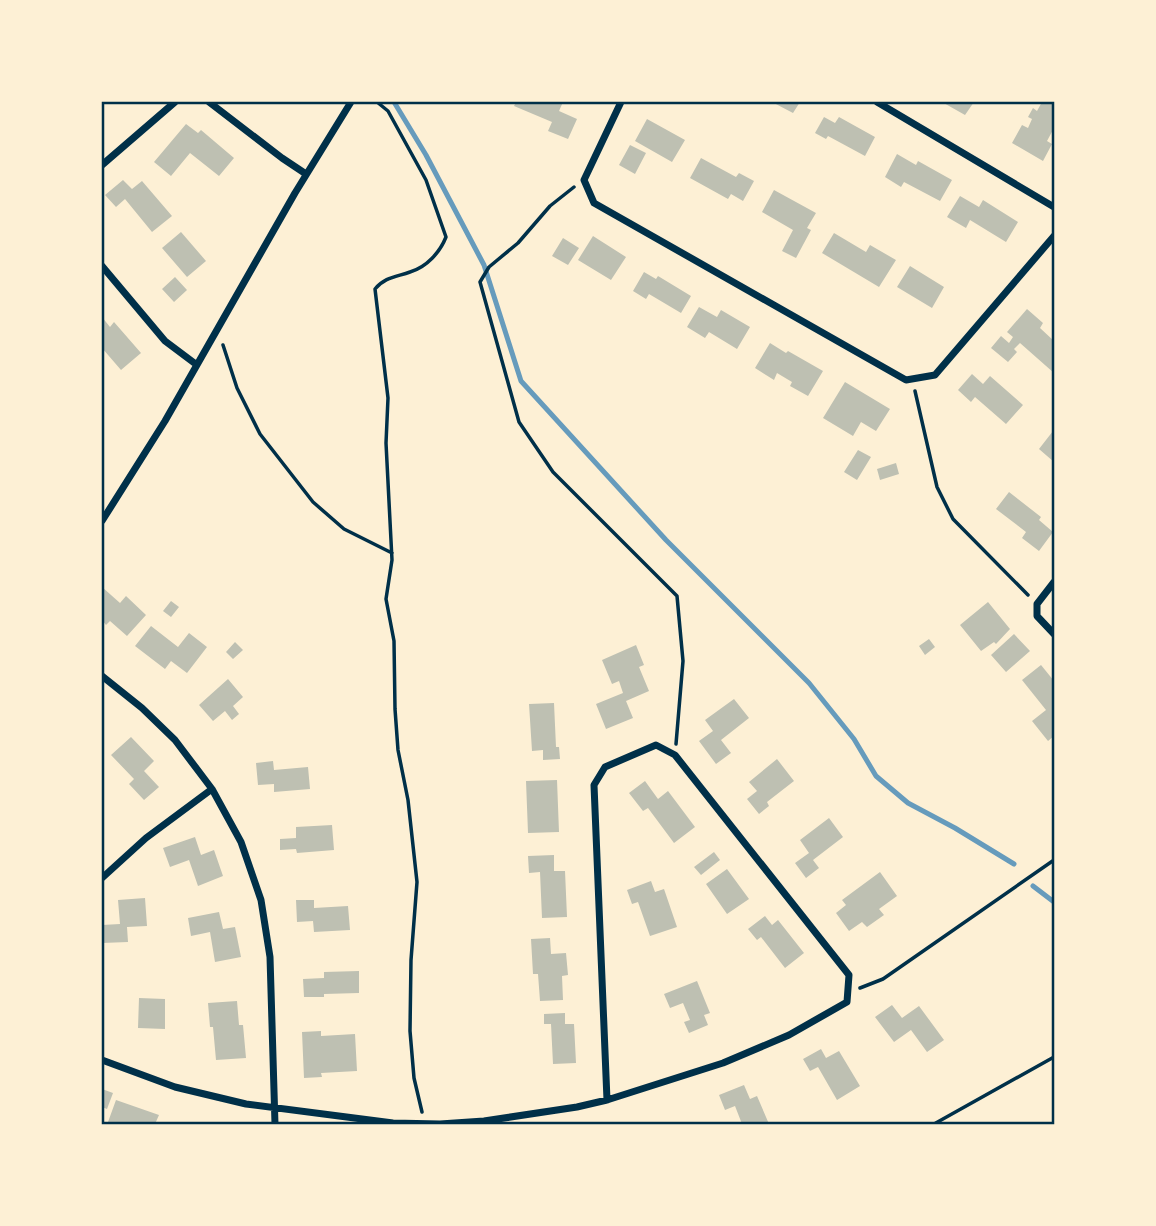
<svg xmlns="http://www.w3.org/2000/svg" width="1156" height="1226" font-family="'DejaVu Sans',sans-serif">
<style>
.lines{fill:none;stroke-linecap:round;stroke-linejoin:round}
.stream{stroke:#669bbc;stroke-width:5}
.building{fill:#bec0b2}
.path{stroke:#003049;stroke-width:3.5}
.minor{stroke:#003049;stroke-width:7}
.neatline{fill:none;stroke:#003049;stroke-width:2.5}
</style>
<rect width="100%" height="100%" fill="#fdf0d5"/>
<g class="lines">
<path class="stream" d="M394 102 426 155 484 265 521 381 666 540 809 683 854 739 876 776 908 803 955 828 1014 864
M1033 886 1054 902"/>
</g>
<path class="building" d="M516 102H563L559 111 577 119 568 139 548 131 552 122 514 106Z
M772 102H800L793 113Z
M942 102H974L965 115Z
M1042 102H1054V128L1047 141 1052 144 1043 161 1012 143 1022 125 1028 128 1032 119 1028 117 1033 108 1037 111Z
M824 117 835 123 839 117 875 137 865 156 828 136 826 139 815 133Z
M647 119 685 140 672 162 635 141Z
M186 124 198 133 201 130 234 158 219 176 190 153 171 176 154 162Z
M630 145 646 153 635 174 619 165Z
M897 154 916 165 918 161 952 180 940 201 904 182 901 187 885 177Z
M701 158 736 177 739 173 754 181 743 201 731 194 728 199 690 178Z
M123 180 132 189 142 181 172 216 152 232 125 199 116 207 105 195Z
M774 190 816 213 807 228 811 230 796 258 782 251 793 230 762 212Z
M960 196 979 207 983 200 1018 222 1006 242 970 220 966 228 947 217Z
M181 232 206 261 187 277 162 248Z
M834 233 866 252 870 245 896 260 879 287 822 253Z
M593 236 626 257 611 280 578 260Z
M563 238 579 248 568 265 552 256Z
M910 266 944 287 932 308 897 287Z
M644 272 656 279 658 276 691 296 681 313 649 294 646 299 633 291Z
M175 277 187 290 174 302 162 289Z
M699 307 717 317 721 310 750 327 737 349 709 332 705 338 687 327Z
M1027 309 1043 323 1040 328 1054 341V373L1020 343 1014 349 1017 352 1008 362 991 348 1001 336 1009 343 1013 337 1007 332Z
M102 317 110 327 114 322 141 353 121 370 102 348Z
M770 343 786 353 788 351 823 371 808 396 790 386 792 382 777 373 774 380 755 368Z
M972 374 983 384 990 376 1023 405 1006 424 975 397 971 402 958 390Z
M845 382 890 409 876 431 861 422 853 436 823 418Z
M1053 431 1054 432V462L1039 449Z
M858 450 871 457 857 480 844 472Z
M896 463 899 474 880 480 877 469Z
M1009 492 1041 517 1039 520 1053 532 1039 551 1022 538 1026 532 996 509Z
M102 587 120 603 126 596 146 615 127 636 110 621 106 625 102 620Z
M171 601 179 607 171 617 163 611Z
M988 602 1010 629 996 644 994 642 981 651 960 625Z
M151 626 178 647 189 633 207 647 187 673 171 661 165 669 135 646Z
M1014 634 1030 651 1006 672 991 655Z
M929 639 935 647 925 655 919 646Z
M235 642 243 650 233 659 226 652Z
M636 645 644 665 639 667 649 691 626 701 633 718 606 729 596 704 623 693 619 681 612 684 602 660Z
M1041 665 1054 681V736L1048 741 1032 721 1046 710 1022 680Z
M228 679 243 697 233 706 239 714 232 720 225 711 213 721 199 705Z
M734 699 749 718 721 740 731 753 716 764 699 741 713 731 705 720Z
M554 703 556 747H559L560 759 543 760V750L532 751 529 704Z
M131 737 154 761 144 771 159 787 144 800 129 784 134 779 111 755Z
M777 759 794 781 767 802 769 806 759 814 747 799 757 791 749 782Z
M273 761 274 770 308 767 310 789 274 792V784L258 785 256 763Z
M557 780 559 832 528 833 526 781Z
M645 781 658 799 668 791 695 827 674 843 648 808 643 811 629 793Z
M829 818 843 837 813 860 819 868 806 878 795 863 809 853 800 840Z
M332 825 334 850 297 853 296 849 280 850V839L296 838V827Z
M195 837 201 855 214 850 223 876 198 886 189 860 170 867 163 848Z
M714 852 720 860 701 875 694 867Z
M554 855V871H565L567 917 542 918 540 872 529 873 528 856Z
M727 869 749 899 727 914 706 884Z
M880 872 897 896 879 909 884 915 867 927 862 922 849 931 836 913 846 905 842 900Z
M651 881 655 892 664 889 677 927 650 936 638 902 632 904 627 890Z
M145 898 147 926 127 927 128 942 102 943V925L120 924 118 900Z
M296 900H314V908L348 906 350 930 314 932 313 921 297 922Z
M219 912 223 929 235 927 241 957 215 962 210 932 191 936 188 918Z
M765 916 772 925 778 920 804 953 785 968 761 937 757 940 748 929Z
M550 938 551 954 566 953 568 975 562 976 563 1000 540 1001 538 974H533L531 939Z
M359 971V993L324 994V997H304L303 979 324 978V972Z
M697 981 710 1013 704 1015 708 1025 689 1033 684 1022 690 1020 683 1003 670 1008 664 994Z
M139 998 165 999V1029L138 1028Z
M237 1001 239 1025H243L246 1058 216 1060 213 1027H210L208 1003Z
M892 1005 902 1018 919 1006 944 1040 927 1052 911 1030 894 1042 875 1017Z
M565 1013V1024H574L576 1063 553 1064 551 1024H544V1014Z
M321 1031V1036L355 1034 357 1071 321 1073 322 1077 304 1078 302 1032Z
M821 1049 826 1058 839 1051 860 1086 837 1100 818 1067 810 1071 803 1059Z
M744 1085 750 1099 757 1096 769 1124H742L735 1106 725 1110 719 1095Z
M102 1089 113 1093 107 1109 102 1107Z
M116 1100 159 1115 155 1124H115L108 1122Z"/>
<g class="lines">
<path class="path" d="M377 102 388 111 426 180 446 237C440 252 427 267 410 272 396 277 385 277 375 289L388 398 386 443 392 560 386 599 394 641 395 709 398 750 408 800 417 882 411 960 410 1031 414 1078 422 1112
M574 187 550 206 518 243 489 267 480 282 519 422 553 472 677 596 683 661 676 744
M223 345 237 388 260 434 313 502 344 529 392 553
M915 391 937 487 953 519 1028 595
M860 988 883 979 1054 860
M934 1124 1054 1057"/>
<path class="minor" d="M209 102 282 158 306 174
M621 102 584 180 594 203 906 380 935 375 1054 236
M877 102 1054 207
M102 165 175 102
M102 266 165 341 197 365
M102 521 165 421 295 193 351 102
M1054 582 1037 604V616L1054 634
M102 676 142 708 175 740 212 789 241 842 261 900 270 957 275 1124
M102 878 146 838 212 789
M102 1060 175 1087 246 1104 393 1123 440 1124 484 1121 577 1107 607 1100 723 1063 789 1035 847 1002 849 975 675 755 656 745 605 767 594 785 607 1100"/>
</g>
<rect width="1156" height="1226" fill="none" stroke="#fdf0d5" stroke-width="206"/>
<rect x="103" y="103" width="950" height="1020" class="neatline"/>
</svg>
